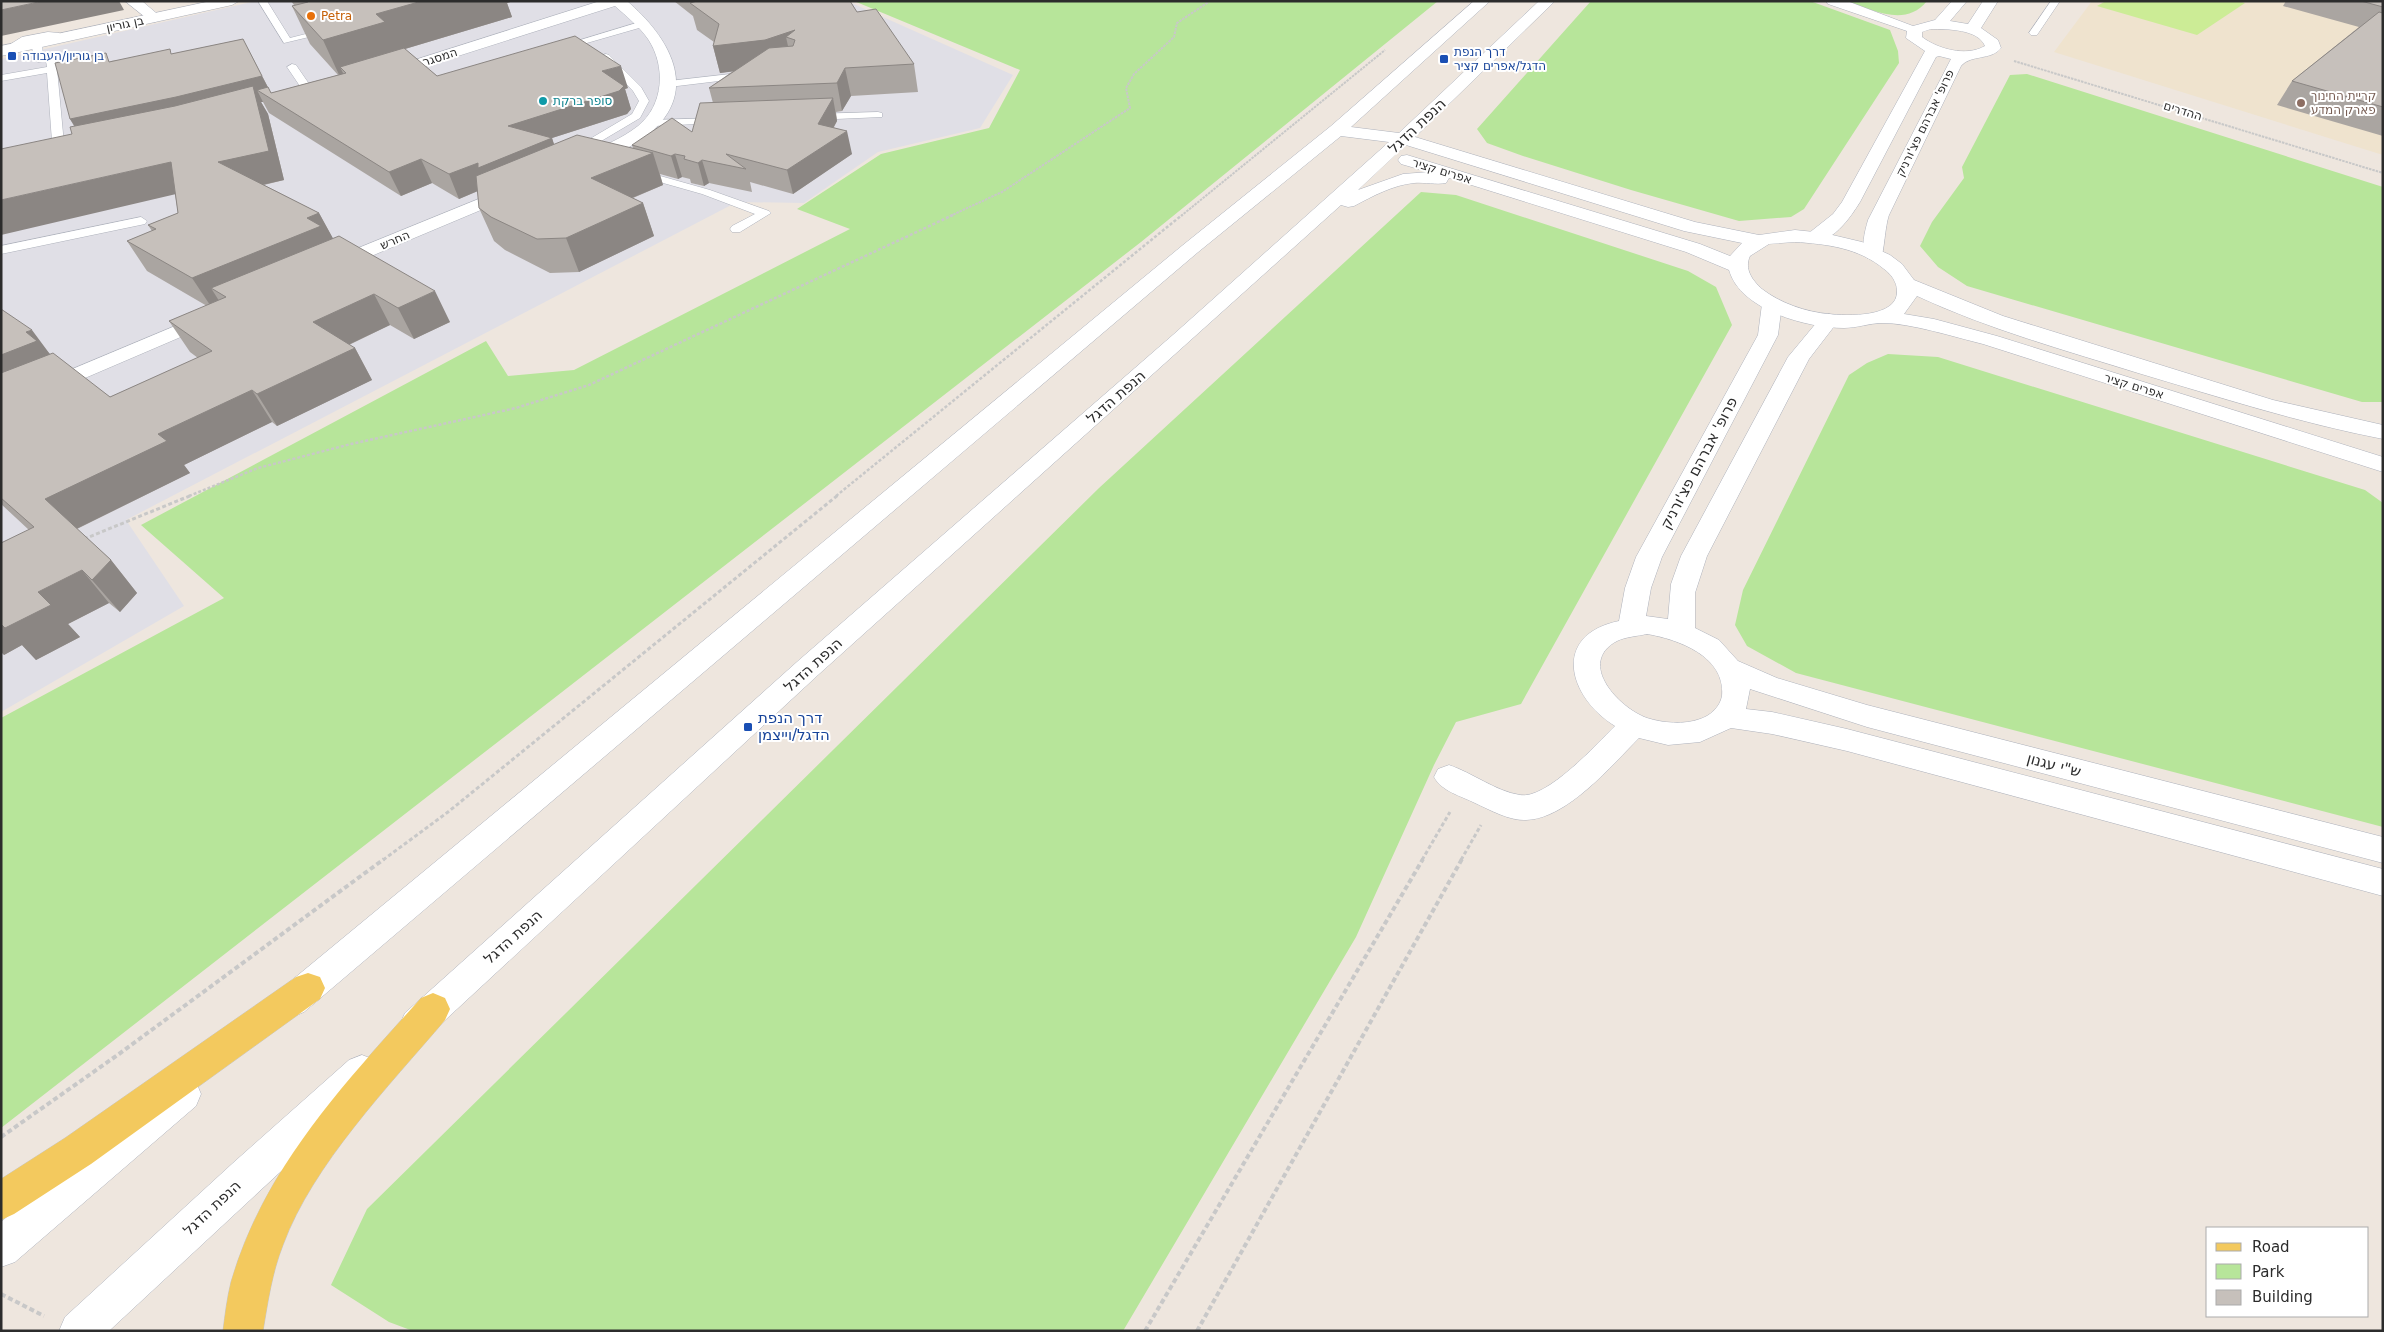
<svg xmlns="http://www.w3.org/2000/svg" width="2384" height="1332" font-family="'DejaVu Sans',Heebo,sans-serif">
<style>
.industrial{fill:#e0dfe6}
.education{fill:#efe3ce}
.green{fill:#b7e59a}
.pitch{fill:#ccec96}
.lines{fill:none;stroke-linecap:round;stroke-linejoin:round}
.lane-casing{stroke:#aeb2bc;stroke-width:1}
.street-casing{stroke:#aeb2bc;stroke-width:1}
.secondary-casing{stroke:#aeb2bc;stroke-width:1}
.primary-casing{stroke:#c8c8c8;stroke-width:1}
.path-far3{stroke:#c8c8c8;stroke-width:2;stroke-dasharray:2.5 1;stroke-linecap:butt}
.path-far2{stroke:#c8c8c8;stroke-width:2.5;stroke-dasharray:3 2;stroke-linecap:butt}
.path-far1{stroke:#c8c8c8;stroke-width:3;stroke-dasharray:4 2.5;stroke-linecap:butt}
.path{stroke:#c8c8c8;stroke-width:4;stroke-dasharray:5 3;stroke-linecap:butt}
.lane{fill:#fff;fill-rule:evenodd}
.street{fill:#fff;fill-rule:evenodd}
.secondary{fill:#fff;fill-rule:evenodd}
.primary{fill:#f3c95e;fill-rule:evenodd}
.wall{fill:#aaa5a1}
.shaded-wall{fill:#8b8683}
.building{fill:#c6c0bb;stroke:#8b8683}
.food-dot{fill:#e8710a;stroke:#fff;stroke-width:2}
.transit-dot{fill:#1a4fb4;stroke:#fff;stroke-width:2}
.culture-dot{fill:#0f9aa8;stroke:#fff;stroke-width:2}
.education-dot{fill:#8d6e63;stroke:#fff;stroke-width:2}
.labels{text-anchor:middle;stroke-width:4;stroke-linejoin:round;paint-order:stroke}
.far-food-label{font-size:12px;fill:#c56008;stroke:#fff;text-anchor:start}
.far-street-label{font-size:12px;fill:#2c2c2c;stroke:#fff}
.far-transit-label{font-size:12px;fill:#164399;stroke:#fff;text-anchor:start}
.far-education-label{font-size:12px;fill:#785e54;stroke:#fff;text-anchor:start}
.far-culture-label{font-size:12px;fill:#0d838f;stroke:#fff;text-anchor:start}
.street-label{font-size:15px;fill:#2c2c2c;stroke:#fff}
.transit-label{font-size:15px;fill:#164399;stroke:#fff;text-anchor:start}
</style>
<rect width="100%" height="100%" fill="#eee6de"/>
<path class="industrial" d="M256 1H847L1013 75 980 128 878 152 804 203 737 202 126 520 184 606 1 712V59Z"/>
<path class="education" d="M2092 1H2383V155L2054 52Z"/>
<path class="green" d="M854 1H1438L1141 242 1 1128V718L224 598 141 525 486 341 508 376 574 370 850 229 797 209 881 154 989 128 1020 70Z
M1591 1H1810L1890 30 1898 51 1899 63 1804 209 1791 217 1739 221 1631 190 1523 156 1487 143 1477 129Z
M1846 1H1927C1905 28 1874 10 1846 1Z
M2027 74 2383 187V402H2362L1967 286 1938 267 1920 246 1932 222 1964 178 1962 167 2010 75Z
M1421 192 1456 195 1688 271 1716 287 1732 325 1521 704 1456 722 1434 765 1356 937 1123 1331H413L389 1322 331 1285 367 1209 1099 488Z
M1888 354 1938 357 2365 490 2383 503V827L1796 673 1747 646 1735 625 1743 590 1849 375 1867 363Z"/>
<path class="pitch" d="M2106 1H2238L2245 3 2197 35 2097 6Z"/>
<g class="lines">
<g class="lane-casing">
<path id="lane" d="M258 1H267L290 38 329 28 334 31 284 43Z
M2051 1H2060L2037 35H2031L2029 33Z
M643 21 648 24 646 26 559 51 554 48Z
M48 32 59 33 67 38C61 43 55 38 48 38 34 37 21 45 9 52L1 50 22 37Z
M37 40 42 43 43 56 51 55 56 58 65 155 59 158 53 155 47 73 1 81V75L47 67 46 61 38 62 33 59 32 43Z
M606 54 609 55 641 87 649 101 640 118 581 153H573V149L632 114 639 101 633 91 603 59V55Z
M292 64 296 65 316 94V98H308L287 67Z
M748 72 752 73V77L669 87 664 84 669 81Z
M878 112 882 113V117L813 120 808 117 813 114Z
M717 118 722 121 721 123 652 126 647 123 652 120Z
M639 170 710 190 769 211 771 213 740 232H732L730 229 732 226 755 214 702 194 635 175V171Z
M141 217 147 221 145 224 1 254V246Z"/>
</g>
<g class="street-casing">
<path id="street" d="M125 1H142L162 18 155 22 150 21Z
M600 1H627C668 36 702 90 649 134 632 148 611 155 591 164H579L576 160 579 156C599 148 620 140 638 126 664 105 666 66 648 39 639 26 626 16 615 6L392 77H380L378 74 380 71Z
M1826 1H1847L1913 26 1935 20 1952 1H1967L1950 21 1968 24 1983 1H1998L1981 28 1998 40 2001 48C1991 61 1971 54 1961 66L1889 215C1885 226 1884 253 1881 258L1874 260 1867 258C1860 248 1865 231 1868 220L1951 59 1939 56 1936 57 1860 202C1850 218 1831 246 1809 241L1807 237 1809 233 1833 214 1842 202 1925 51 1906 38 1907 31 1828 4ZM1931 29C1947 29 1978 29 1985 46 1966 57 1938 49 1922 37V32Z
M513 185 519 186 522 190 519 194 338 270 331 272 324 270 321 266 324 262Z
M1772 298 1779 300 1782 304 1778 335 1662 557 1651 588 1646 616 1668 619 1671 584 1681 556 1788 357 1822 316 1829 314 1836 316 1839 320 1809 359 1707 556 1695 593V628L1719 640 1738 661 1777 678 1867 705 2383 837V863L1867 727 1750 689 1746 709 1772 712 1847 729 2383 869V896L1847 751 1772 734 1731 728 1700 742 1668 745 1639 738C1612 765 1567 819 1526 820 1510 821 1490 810 1475 803 1461 796 1441 791 1434 777L1438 769 1449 765C1473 773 1495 791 1520 795 1546 800 1597 744 1615 726 1568 697 1551 635 1619 621L1625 588 1636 557 1758 335 1762 304 1765 300ZM1647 634C1677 639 1726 656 1722 696 1720 707 1710 716 1700 719 1684 725 1663 723 1647 718 1619 708 1576 663 1617 641 1625 637 1638 636 1647 634Z
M211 311 218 313 221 317 218 321 1 414V399Z"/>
</g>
<g class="secondary-casing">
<path id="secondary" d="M211 1H239L232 5 1 56V46Z
M1474 1H1490L1351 127 1399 133 1539 1H1555L1415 137 1695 222 1759 235 1795 230 1824 233 1862 242 1890 255 1902 264 1914 280 2003 316 2273 400 2383 425V439C2300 423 2219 397 2138 373 2064 350 1988 329 1917 296L1904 314 1934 319 1997 336 2383 457V472L1983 344C1954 337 1911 323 1882 323 1870 323 1857 328 1844 328 1807 328 1740 310 1729 270L1686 252 1449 178 1446 183C1436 185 1425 182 1414 183 1393 185 1373 196 1354 206L1348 207 1341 205 818 675 429 1035 417 1040 405 1035 400 1024 405 1013 798 661 1174 334 1389 142 1341 136 1197 253 304 1012 292 1017 280 1012 275 1001 280 990 1183 245 1331 126ZM1406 145 1684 231 1742 243 1730 256 1700 244 1407 155 1401 156 1398 160 1401 164 1429 172 1403 174 1358 190ZM1795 242C1827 244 1859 248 1884 269 1891 274 1897 282 1897 291 1898 318 1846 316 1829 314 1806 312 1780 303 1762 289 1752 280 1744 269 1750 256L1769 244Z
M362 1055 375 1060 380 1072 375 1084 109 1331H59L65 1317 233 1163 349 1060Z
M183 1077 196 1082 201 1094 196 1106 15 1262 1 1267V1222L170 1082Z"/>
</g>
<g class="primary-casing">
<path id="primary" d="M308 973 320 977 325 988 320 999 91 1164 14 1214 1 1220V1179L65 1138 296 977Z
M433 993 445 998 450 1009 445 1020C389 1086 313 1164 283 1245 272 1273 268 1301 263 1331H223C225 1315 227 1298 231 1282 264 1168 344 1084 421 998Z"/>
</g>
<path class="path-far3" d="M2014 61 2383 173
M950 216 1002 192 1130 108 1126 88 1134 74 1174 37 1177 23 1210 1
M1181 216 1385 50"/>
<path class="path-far2" d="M189 496 258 468 351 444 516 408 589 385 953 215
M836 496 1182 215"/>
<path class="path-far1" d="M84 539 192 495
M383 860 448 812 838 495
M1422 860 1450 812
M1461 860 1481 825"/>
<path class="path" d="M1 1137 119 1054 384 859
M1 1294 44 1316
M1145 1331 1423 859
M1197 1331 1462 859"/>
<use href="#lane" class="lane"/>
<use href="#street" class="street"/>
<use href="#secondary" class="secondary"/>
<use href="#primary" class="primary"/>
</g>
<path class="wall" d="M291 1H513L507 3 512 17 405 49 437 76 628 88 625 89 631 109 627 114 552 138 554 145 633 148 632 145 692 132 713 103 709 88 733 71 720 73 713 46 714 42 697 30 693 16 674 1H850L857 12 914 64 918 92 851 96 842 111 836 112 837 121 834 127 852 154 793 194 750 182 752 192 709 183 704 186 691 183 690 179 682 177 678 179 660 174 663 185 633 198 643 203 654 236 579 272 550 273 505 250 494 241 479 208 478 191 459 199 432 183 401 196 269 113 263 102H261L268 114 284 180 264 185 319 213 333 239 450 322 414 339 390 325 349 345 355 348 372 380 277 426 272 422 184 465 190 473 77 529 111 560 137 593 120 612 109 603 68 624 80 637 36 660 22 645 4 655 29 530 1 504V309L50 354 110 397 198 358 190 352 169 321 207 306 147 271 127 241 152 231 148 225 178 213 175 194 72 134 74 126 70 119 111 61 172 54 243 39 271 93 338 75 310 44 292 6 294 5Z
M2286 1H2383V136L2277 105 2292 81 2359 27 2283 6Z"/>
<path class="shaded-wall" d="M43 1H119L124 10 1 36V10Z
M422 1H513L507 3 512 17 398 51 346 73 340 67 345 77 341 79 323 40 376 14Z
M795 30V40L786 37 791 60 771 67 720 73 713 46Z
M621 66 628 88 625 89 631 109 627 114 552 138 560 162 487 187 459 199 449 174 478 163 508 126 602 71Z
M845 68 851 96 842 111 837 83Z
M262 76 274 99 257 90 263 102H261L268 114 284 180 235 191 218 162 85 142 70 119Z
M833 98 837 121 823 146 818 124Z
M847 131 852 154 793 194 787 170Z
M653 153 663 185 603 210 591 178Z
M675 154 682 177 678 179 671 156Z
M421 159 432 183 401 196 389 172Z
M702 160 709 183 704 186 698 163Z
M171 162 189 191 1 235V200Z
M643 203 654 236 579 272 566 238Z
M319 213 335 242 226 297 211 288 221 304 212 308 192 278 307 218Z
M435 291 450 322 414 339 398 308Z
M374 294 390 325 331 353 313 322Z
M32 330 55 361 1 397V355L26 332Z
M355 348 372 380 277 426 257 394Z
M252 390 272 422 184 465 190 473 72 531 45 499 158 434Z
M111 560 137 593 120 612 92 580Z
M82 570 109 603 68 624 80 637 36 660 22 645 4 655 1 652V624L38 592Z"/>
<path class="building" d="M1 1H43L1 10Z
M308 1H422L376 14 385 22 323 40 292 6 308 2Z
M697 1H850L857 12 876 9 914 64 845 68 837 83 709 88 769 48 793 46 795 40 786 37 795 30 765 40 713 46 719 24 690 3Z
M2361 1H2383V7Z
M2379 12 2383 13V107L2292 81Z
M575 36 621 66 602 71 624 86 619 91 508 126 552 138 478 168V163L449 174 421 159 389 172 257 90 268 87 271 93 346 73 340 67 404 48 437 76Z
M243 39 262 76 176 97 70 119 55 63 106 53 109 62 170 49 171 54Z
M253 86 269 151 218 162 319 213 307 218 321 226 192 278 127 241 156 229 148 225 178 213 171 162 1 200V149L72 134 70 127 175 106Z
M833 98 818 124 847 131 787 170 726 154 746 169 702 160 698 163 684 159 685 156 675 154 671 156 632 145 672 118 692 132 700 103Z
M577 135 653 153 591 178 643 203 566 238 537 239 491 217 479 208 476 176Z
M339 236 435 291 398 308 374 294 313 322 355 348 257 394 252 390 158 434 167 441 45 499 111 560 92 580 82 570 38 592 51 605 5 628 1 624V543L34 527 1 498V373L53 353 110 397 212 351 169 321 226 297 211 288Z
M1 309 32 330 26 332 37 341 1 355Z"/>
<circle class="food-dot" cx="311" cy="16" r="5"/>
<g class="transit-dot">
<rect x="7" y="51" width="10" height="10" rx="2.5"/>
<rect x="1439" y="54" width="10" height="10" rx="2.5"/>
<rect x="743" y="722" width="10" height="10" rx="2.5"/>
</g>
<circle class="culture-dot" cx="543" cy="101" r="5"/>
<circle class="education-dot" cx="2301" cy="103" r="5"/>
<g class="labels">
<g class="far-food-label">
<text x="321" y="20">Petra</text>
</g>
<g class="far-street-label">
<text transform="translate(125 24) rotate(-12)" y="4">בן גוריון</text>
<text transform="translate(440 57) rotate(-18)" y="4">המסגר</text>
<text transform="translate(2183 111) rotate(17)" y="4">ההדרים</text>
<text transform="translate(1925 123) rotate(-64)" y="4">פרופ' אברהם פצ'ורניק</text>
<text transform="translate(1442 171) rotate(17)" y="4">אפרים קציר</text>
<text transform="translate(395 240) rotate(-23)" y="4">החרש</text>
<text transform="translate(2134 386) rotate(17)" y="4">אפרים קציר</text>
</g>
<g class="far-transit-label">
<text x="1454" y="56">דרך הנפת<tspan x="1454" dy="14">הדגל/אפרים קציר</tspan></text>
<text x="22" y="60">בן גוריון/העבודה</text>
</g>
<g class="far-education-label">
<text x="2311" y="100">קריית החינוך<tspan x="2311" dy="14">פארק המדע</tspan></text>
</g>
<g class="far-culture-label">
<text x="553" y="105">סופר ברקת</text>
</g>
<g class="street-label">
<text transform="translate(1417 126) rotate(-43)" y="5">הנפת הדגל</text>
<text transform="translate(1116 397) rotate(-41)" y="5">הנפת הדגל</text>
<text transform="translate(1699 463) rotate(-62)" y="5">פרופ' אברהם פצ'ורניק</text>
<text transform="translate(813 665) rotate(-42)" y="5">הנפת הדגל</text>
<text transform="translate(2054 765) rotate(15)" y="5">ש"י עגנון</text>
<text transform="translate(513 937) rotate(-42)" y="5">הנפת הדגל</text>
<text transform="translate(212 1208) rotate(-43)" y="5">הנפת הדגל</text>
</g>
<g class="transit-label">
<text x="758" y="723">דרך הנפת<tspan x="758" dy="17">הדגל/וייצמן</tspan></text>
</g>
</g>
<rect width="2384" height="1332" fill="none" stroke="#2c2c2c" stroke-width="5"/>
<rect x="2206" y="1227" width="162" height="90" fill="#ffffff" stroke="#ababab"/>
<rect x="2216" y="1243" width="25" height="8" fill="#f3c95e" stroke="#ababab"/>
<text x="2252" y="1252" font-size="15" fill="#2c2c2c">Road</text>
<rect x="2216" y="1264" width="25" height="15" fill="#b7e59a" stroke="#ababab"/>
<text x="2252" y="1277" font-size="15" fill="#2c2c2c">Park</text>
<rect x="2216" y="1290" width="25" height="15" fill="#c6c0bb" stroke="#ababab"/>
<text x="2252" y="1302" font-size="15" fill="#2c2c2c">Building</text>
</svg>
